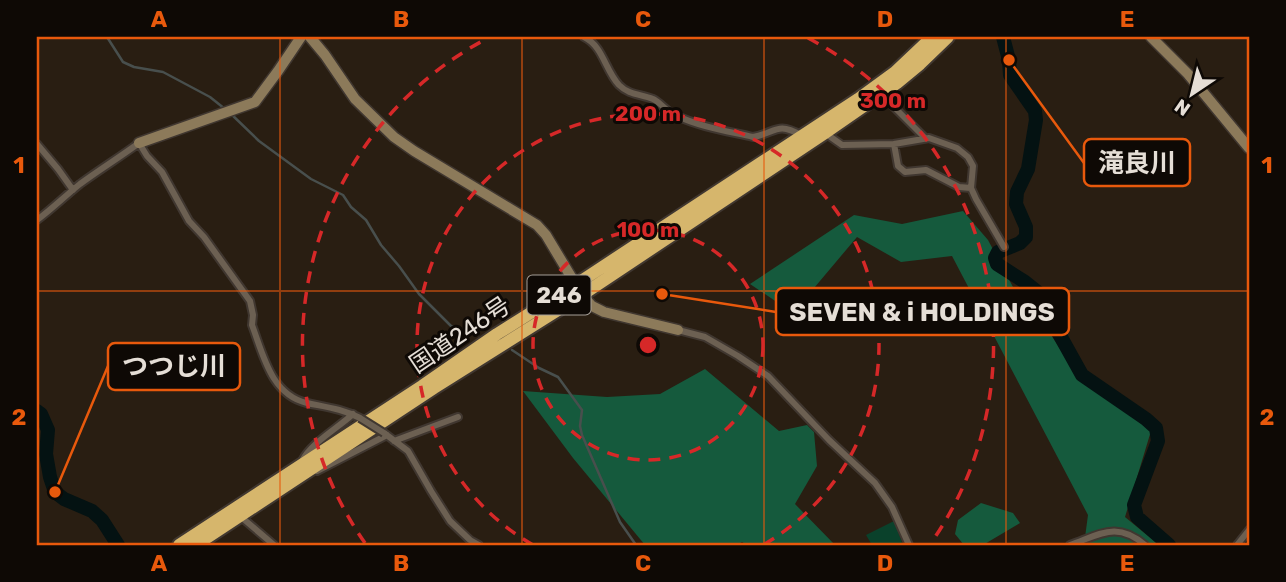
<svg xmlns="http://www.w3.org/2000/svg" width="1286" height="582" font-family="Rubik,'Noto Sans JP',sans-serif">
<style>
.green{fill:#0a412b}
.forest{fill:#155a3d}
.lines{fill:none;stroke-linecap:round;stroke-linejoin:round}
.stream{stroke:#484f4d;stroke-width:2.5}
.river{stroke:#041212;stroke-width:14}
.street-casing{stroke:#403730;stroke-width:10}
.secondary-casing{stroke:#403730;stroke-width:13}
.highway-casing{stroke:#403730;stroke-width:16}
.street{stroke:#6c6052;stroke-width:6}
.secondary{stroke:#8c7a5a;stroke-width:10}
.highway{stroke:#d6b66c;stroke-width:12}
.street-bridge-casing{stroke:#403730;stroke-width:10;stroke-linecap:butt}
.street-bridge{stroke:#6c6052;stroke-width:6}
.grid{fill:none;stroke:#e8590c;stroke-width:2;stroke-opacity:0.55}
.ring{fill:none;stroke:#d62828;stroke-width:3.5;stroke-dasharray:12 9}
.labels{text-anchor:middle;stroke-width:6;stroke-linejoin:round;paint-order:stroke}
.shield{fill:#0e0905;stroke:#a49e97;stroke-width:2}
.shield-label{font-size:23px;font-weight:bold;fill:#e5ded6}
.street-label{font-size:24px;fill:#e5ded6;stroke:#0e0905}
.centre{fill:#d62828;stroke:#0e0905;stroke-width:3.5}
.ring-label{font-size:21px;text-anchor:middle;font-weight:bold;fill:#d62828;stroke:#0e0905;stroke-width:6;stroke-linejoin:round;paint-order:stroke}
.leader{fill:none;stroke:#e8590c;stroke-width:2.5}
.callout-dot{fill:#e8590c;stroke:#0e0905;stroke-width:2.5}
.callout{fill:#0e0905;stroke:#e8590c;stroke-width:2.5}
.callout-label{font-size:26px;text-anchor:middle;font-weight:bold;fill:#e5ded6}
.neatline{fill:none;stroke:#e8590c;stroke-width:2.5}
.grid-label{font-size:23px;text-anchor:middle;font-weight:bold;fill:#e8590c}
</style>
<rect width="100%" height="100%" fill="#291e12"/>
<path class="green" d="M894 521 903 545H872L866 535Z"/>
<path class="forest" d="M963 211 988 240 1013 287 1046 327 1078 377 1151 431 1125 517 1159 545H1084L1088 515 952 256 901 262 857 237 793 313 750 284 854 215 902 224Z
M705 369 779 431 807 425 814 432 817 466 795 504 835 545H747L742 542 737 545H645L573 458 523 391 607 397 660 394Z
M981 503 1013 513 1020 523 983 545H964L955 534 958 520Z"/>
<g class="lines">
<path class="stream" d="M107 37 123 62 134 67 163 72 210 97 225 109
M230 113 259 141 311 179 343 195 351 207 366 220 381 245 399 266 419 294 451 326 478 335
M512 350 539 368 558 377 582 410 580 426 582 435 620 522 636 545"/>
<path class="river" d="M1003 37 1009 60 1010 75 1035 111 1036 120 1028 169 1017 192 1016 204 1026 227V237L1020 243 998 252 995 258 997 264 1025 282 1040 294 1052 321 1082 375 1146 419 1156 428 1158 441 1134 505 1137 517 1169 545
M37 411 41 414 48 430 46 454 50 477 55 492 64 499 92 511 102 520 118 545"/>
<g class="street-casing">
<path id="street" d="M584 37C603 46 605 70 619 85 629 95 640 94 653 99 661 103 666 111 675 115 700 127 727 131 753 137 776 133 776 121 801 135
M882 95 925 138
M825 133 842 145 894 144 929 138 957 148 968 157 973 166 971 188 976 199 1004 247
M37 144 58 169 73 190
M894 144 898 166 905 172 926 170 959 187 971 188
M37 220C52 209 65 196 80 184 99 170 120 157 139 143L147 156 162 172 189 221 204 237 250 301 253 315 252 325C263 354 271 395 307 403 326 407 343 409 360 418
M678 330 705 337 738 356 768 376 829 440 875 483 892 507 909 545
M384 433 408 451 431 491 450 521 470 540 479 545
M394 441 458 417
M302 461C311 443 338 428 353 414
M317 471 387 435
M240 516 274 545
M1070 545C1101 534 1117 521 1145 545
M1237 545 1249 530"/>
</g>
<g class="secondary-casing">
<path id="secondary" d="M310 37 325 55 355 99 394 137 414 151 537 225 546 235 582 295 592 306 604 312 678 330
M1151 37 1188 74 1249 148
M139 143 255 102 278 71 301 37"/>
</g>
<g class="highway-casing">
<path id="highway" d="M179 545 422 386 497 334 575 285 858 99 895 72 932 37
M196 545 434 388 582 295 825 133 897 83 920 64 948 37"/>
</g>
<use href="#street" class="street"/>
<use href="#secondary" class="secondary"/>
<use href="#highway" class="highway"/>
<g class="street-bridge-casing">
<path id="street-bridge" d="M360 418 384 433"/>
</g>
<use href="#street-bridge" class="street-bridge"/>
</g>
<path class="grid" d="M280 37V545M522 37V545M764 37V545M1006 37V545M37 291H1249"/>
<g class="ring">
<circle cx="648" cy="345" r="115"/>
<path d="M533 545A231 231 0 1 1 763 545"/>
<path d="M365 543A346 346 0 0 1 488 38M808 38A346 346 0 0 1 931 543"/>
</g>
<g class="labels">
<rect class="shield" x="527.5" y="275.5" width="63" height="39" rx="5"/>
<g class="shield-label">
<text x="559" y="303">246</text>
</g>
<g class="street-label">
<text transform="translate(460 335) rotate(-34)" y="8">国道246号</text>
</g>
</g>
<circle cx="648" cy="345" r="10" class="centre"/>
<g class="ring-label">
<text x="893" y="108">300 m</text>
<text x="648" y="121">200 m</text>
<text x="648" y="237">100 m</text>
</g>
<path class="leader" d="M1009 60L1084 163M662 294L776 312M55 492L108 366"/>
<g class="callout-dot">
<circle cx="1009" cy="60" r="7"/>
<circle cx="662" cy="294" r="7"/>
<circle cx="55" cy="492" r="7"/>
</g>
<g class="callout">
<rect x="1084" y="139" width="106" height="47" rx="7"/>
<rect x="776" y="288" width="293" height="47" rx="7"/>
<rect x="108" y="343" width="132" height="47" rx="7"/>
</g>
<g class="callout-label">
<text x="1137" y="172">滝良川</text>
<text x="922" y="321">SEVEN &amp; i HOLDINGS</text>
<text x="174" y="375">つつじ川</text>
</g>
<rect width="1286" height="582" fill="none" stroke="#0e0905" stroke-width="77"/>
<g transform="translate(1192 94) rotate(215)" stroke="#0e0905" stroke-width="5" paint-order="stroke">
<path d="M0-5L12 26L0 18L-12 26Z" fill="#e5ded6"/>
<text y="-10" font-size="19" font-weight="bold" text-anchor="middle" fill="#e5ded6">N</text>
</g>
<rect x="38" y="38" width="1210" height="506" class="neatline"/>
<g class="grid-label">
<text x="159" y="27">A</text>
<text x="401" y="27">B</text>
<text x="643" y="27">C</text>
<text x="885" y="27">D</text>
<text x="1127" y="27">E</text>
<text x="19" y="173">1</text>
<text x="1267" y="173">1</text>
<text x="19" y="425">2</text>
<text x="1267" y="425">2</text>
<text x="159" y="571">A</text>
<text x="401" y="571">B</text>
<text x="643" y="571">C</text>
<text x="885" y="571">D</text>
<text x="1127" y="571">E</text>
</g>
</svg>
